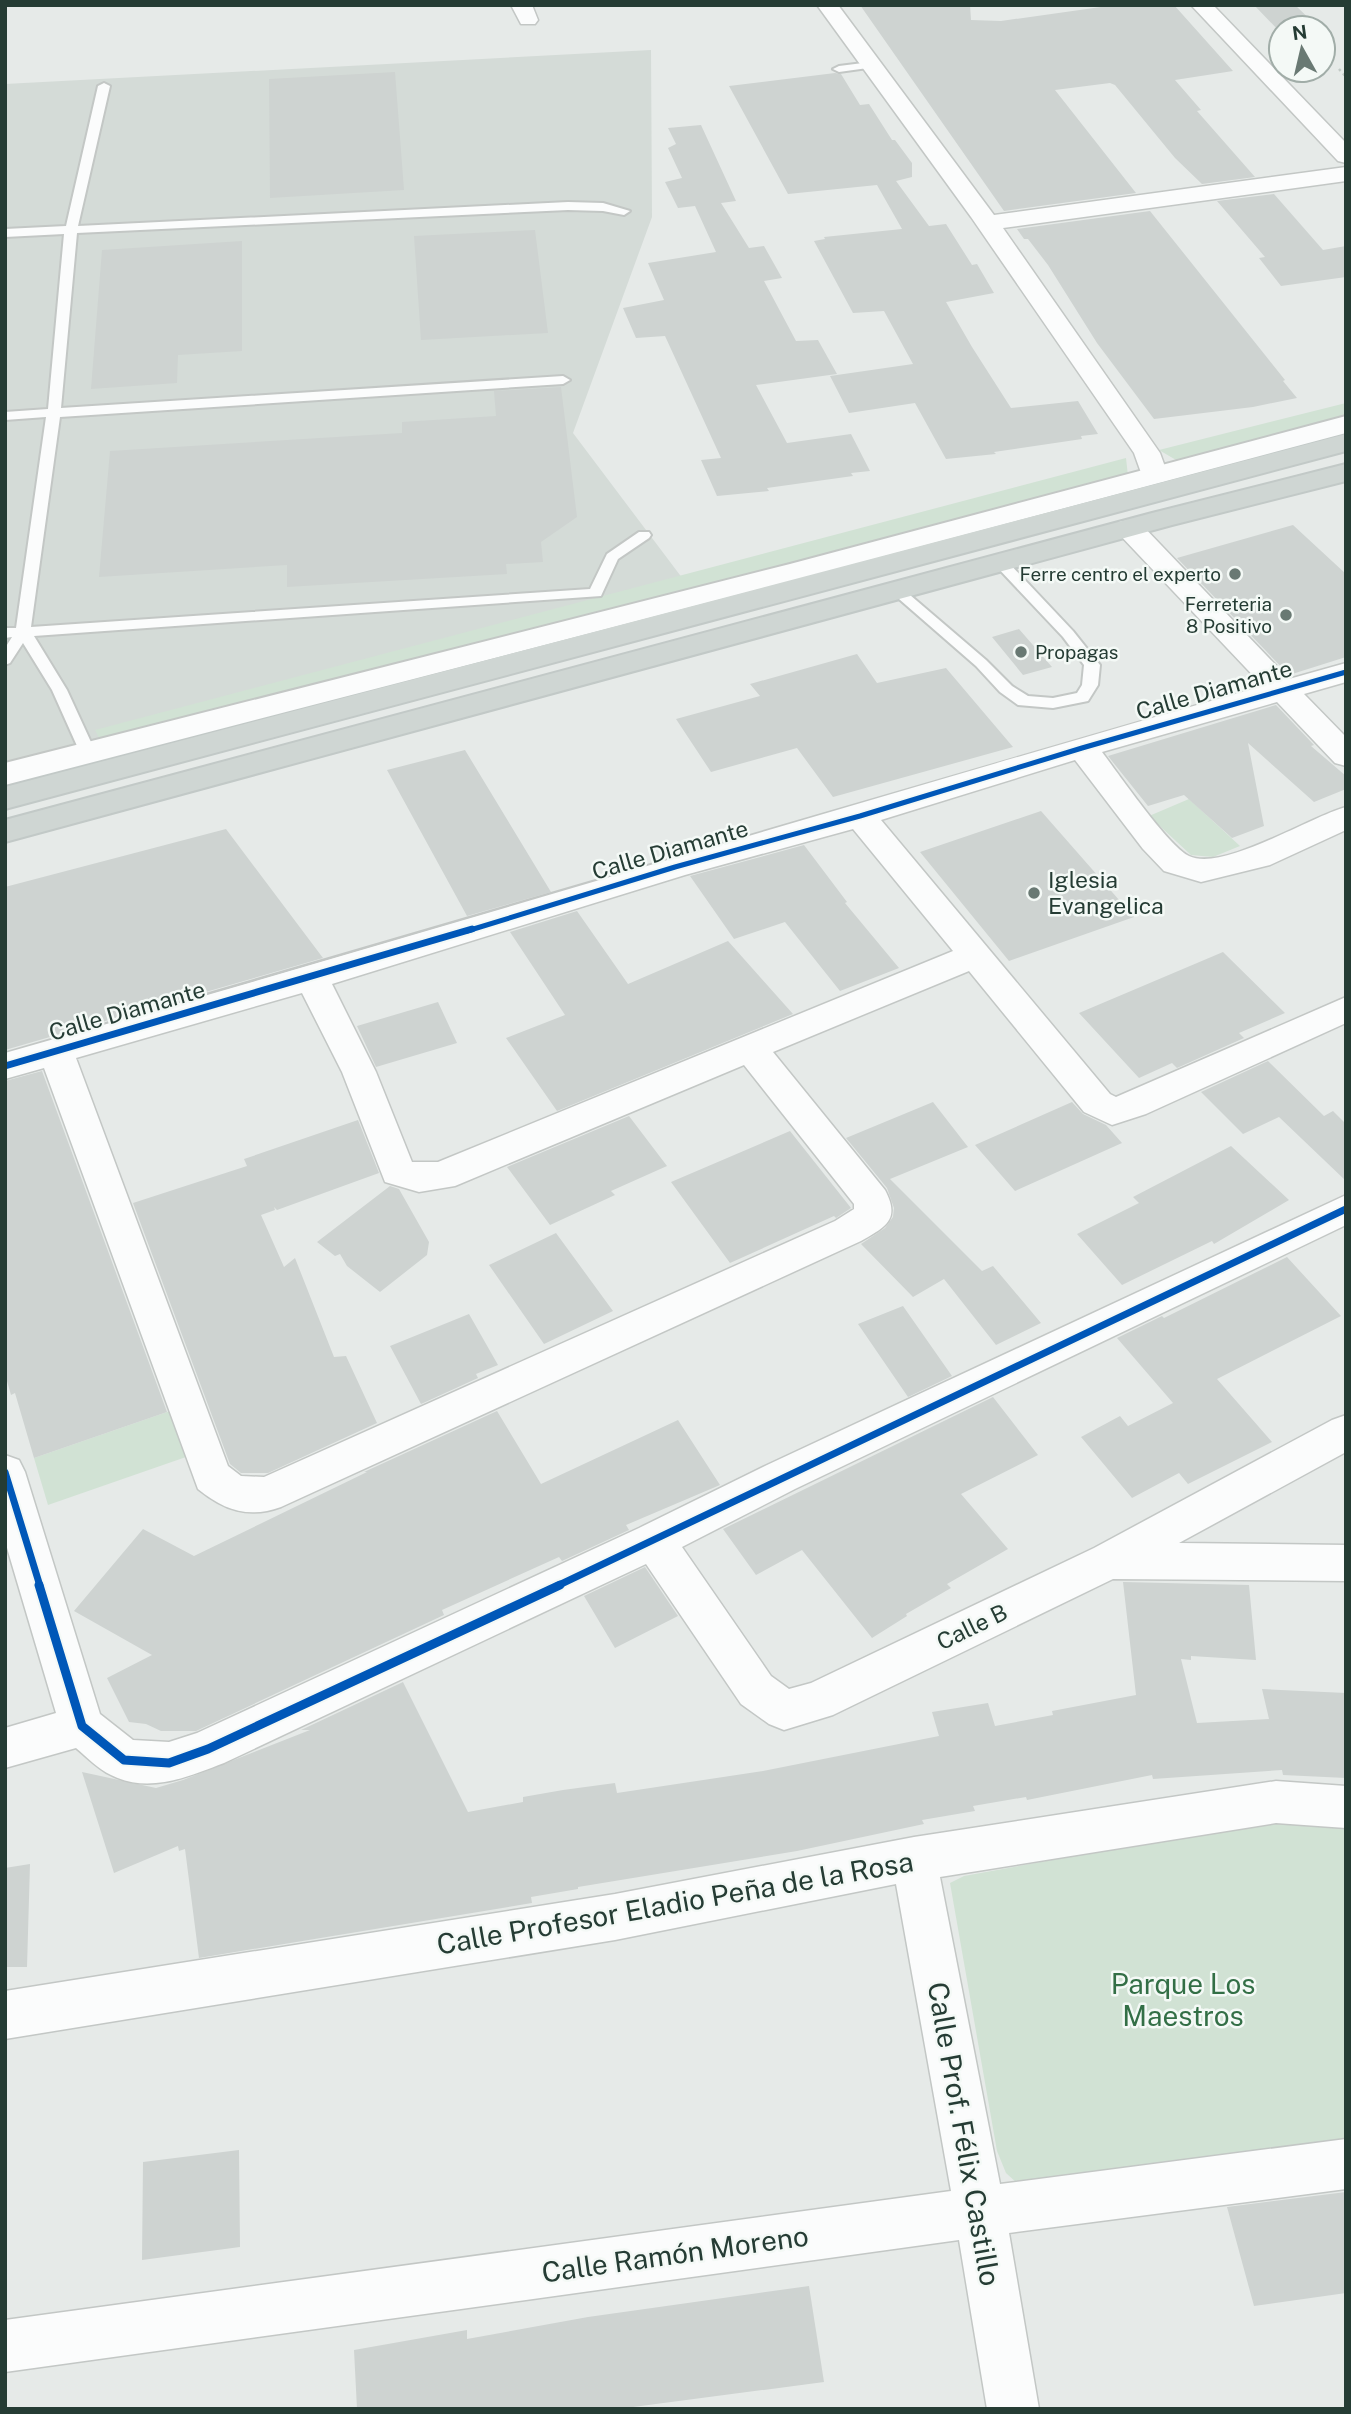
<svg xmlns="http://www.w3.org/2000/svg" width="1351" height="2414" font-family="'Public Sans',sans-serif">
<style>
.built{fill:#d4dbd7}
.green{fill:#d1e2d4}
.building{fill:#ced3d1}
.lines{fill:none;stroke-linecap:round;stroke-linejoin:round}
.service-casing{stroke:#c3c7c5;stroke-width:4}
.minor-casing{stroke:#c3c7c5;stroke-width:3}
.tertiary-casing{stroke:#c3c7c5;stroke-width:4}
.primary-casing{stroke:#c2c9c7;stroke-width:4}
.path{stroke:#c2cac6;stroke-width:2.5;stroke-dasharray:2.5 3.5;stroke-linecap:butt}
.service{fill:#fbfcfc;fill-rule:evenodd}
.minor{fill:#fbfcfc;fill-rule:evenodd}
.tertiary{fill:#fbfcfc;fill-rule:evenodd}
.primary{fill:#cfd6d3;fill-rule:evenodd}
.cycleway-far2-casing{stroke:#f4f9f6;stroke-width:9}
.cycleway-far1-casing{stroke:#f4f9f6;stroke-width:11}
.cycleway-casing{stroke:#f4f9f6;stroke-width:13}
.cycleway-far2{stroke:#0057b8;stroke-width:5}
.cycleway-far1{stroke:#0057b8;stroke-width:7}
.cycleway{stroke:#0057b8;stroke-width:9}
.poi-dot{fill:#697973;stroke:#f4f9f6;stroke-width:2.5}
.labels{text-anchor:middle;stroke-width:5;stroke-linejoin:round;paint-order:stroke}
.far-poi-label{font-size:19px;fill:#253c34;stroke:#f4f9f6;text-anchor:end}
.street-label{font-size:23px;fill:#253c34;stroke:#f4f9f6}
.poi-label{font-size:23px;fill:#253c34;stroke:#f4f9f6;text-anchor:start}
.near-street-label{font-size:28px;fill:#253c34;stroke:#f4f9f6}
.near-park-label{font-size:28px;fill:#336f46;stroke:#f4f9f6}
</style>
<rect width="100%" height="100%" fill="#e6eae8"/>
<path class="built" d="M651 50 652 217 573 433 704 607 5 792V84Z"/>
<path class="green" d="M1346 403V441L1205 477 1159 450Z
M1126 458 1128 476 1119 497 115 768 95 730Z
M1189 799 1240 846 1213 857 1191 855 1149 816Z
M170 1411 186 1457 48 1505 34 1458Z
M1277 1819 1346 1825V2142L1018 2184 1006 2173 997 2151 950 1883 964 1876Z"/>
<path class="building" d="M860 5H970L971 20 1001 21 1115 5H1174L1233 71 1175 80 1201 110 1197 111 1255 177 1202 184 1175 158 1115 85 1110 83 1055 90 1136 193 1004 211Z
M1254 5H1295L1319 28H1281V33Z
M395 72 404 190 270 198 269 79Z
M835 73 841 74 860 105 869 104 892 140H895L912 163V177L896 181 929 226 946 224 972 265 977 264 994 293 946 302 972 347 1011 408 1078 401 1098 434 1081 436 1082 439 994 452 996 454 946 459 915 403 849 413 830 376 913 364 884 311 853 313 814 241 825 239 824 237 902 229 877 185 788 194 729 86Z
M701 125 736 201 721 203 749 248 764 246 782 278 764 281 796 341 818 340 837 374 756 385 787 443 851 434 870 471 851 473 853 476 767 488 769 491 717 496 701 460 721 458 665 336 636 338 623 308 664 300 648 263 716 252 695 206 678 208 665 182 682 178 668 148 676 144 668 128Z
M1274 194 1323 250 1346 246V277L1281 286 1259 258 1265 257 1217 201Z
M1150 211 1285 380 1283 381 1297 398 1253 407 1154 419 1097 343 1048 265 1028 239H1024L1017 229Z
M535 230 548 333 421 340 414 236Z
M242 241V351L178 355 177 383 91 389 102 250Z
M561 387 577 517 541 542 543 562 506 564 507 574 287 587V565L99 577 110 451 402 433V422L496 416 494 391Z
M1293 525 1346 574V657L1289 675 1177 558Z
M1019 629 1052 667 1023 675 992 637Z
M857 654 877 683 946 668 1013 747 833 797 797 748 711 772 676 719 760 696 750 684Z
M1276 705 1314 745 1311 746 1346 776V789L1314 802 1248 743 1264 826 1232 838 1184 795 1148 806 1108 756Z
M465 750 551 892 467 916 387 770Z
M1041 811 1134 917 1009 961 920 852Z
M226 829 323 958 5 1050V887Z
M804 845 847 902 845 903 899 968 840 991 785 922 734 939 690 876Z
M577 911 628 984 728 941 793 1014 557 1111 506 1038 565 1015 510 932Z
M1223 952 1285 1013 1239 1033 1244 1038 1177 1068 1172 1063 1139 1078 1079 1013Z
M438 1002 457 1043 376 1067 357 1026Z
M1268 1061 1324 1116 1333 1111 1346 1124V1181L1279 1117 1243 1134 1201 1092Z
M42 1071 167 1412 34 1458 15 1393 11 1395 5 1374V1081Z
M933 1102 968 1147 890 1179 982 1271 993 1266 1041 1323 996 1345 944 1279 913 1297 861 1244 885 1228 893 1217 894 1208 887 1188 846 1138Z
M1072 1102 1083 1114 1106 1125 1122 1143 1015 1191 975 1145Z
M629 1116 667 1166 611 1191 615 1195 550 1225 507 1167Z
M358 1120 379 1173 277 1210 274 1207 275 1210 261 1215 284 1267 295 1258 334 1357 346 1356 377 1423 268 1473H241L230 1464 133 1203 247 1166 244 1159Z
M790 1131 851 1208 836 1218 834 1216 730 1263 671 1182Z
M1231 1146 1289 1200 1214 1244 1212 1241 1122 1285 1077 1234 1139 1203 1133 1197Z
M390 1186 399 1189 429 1242 427 1255 380 1292 347 1266 340 1254 335 1256 317 1242Z
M556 1233 613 1311 544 1344 489 1265Z
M1287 1257 1341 1316 1217 1379 1272 1442 1188 1484 1179 1473 1132 1498 1081 1437 1120 1416 1128 1426 1173 1403 1117 1338 1162 1316 1164 1318Z
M903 1306 952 1376 908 1397 858 1324Z
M469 1314 498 1365 476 1374 478 1378 421 1404 390 1346Z
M993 1397 1038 1455 961 1494 1008 1549 947 1584 951 1588 906 1614 907 1616 872 1638 802 1550 756 1575 723 1529Z
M497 1411 541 1484 678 1420 720 1485 626 1525 629 1530 562 1561 559 1557 442 1610 444 1615 196 1731H161L146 1724 129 1722 107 1678 152 1655 74 1611 143 1529 194 1556 367 1472H364Z
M645 1567 678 1616 615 1648 584 1596Z
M1123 1582 1249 1585 1256 1660 1191 1656V1660L1181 1659 1197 1723 1269 1719 1262 1689 1346 1693V1778L1283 1775 1282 1770 1153 1779 1152 1775 1027 1800 1026 1797 973 1806 975 1811 922 1820 924 1824 797 1851 578 1887V1889L531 1897 532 1903 199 1958 185 1849 179 1851 178 1846 114 1873 82 1772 156 1788 183 1780 310 1730H301L403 1682 468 1812 523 1802V1797L563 1790 615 1783 617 1793 763 1771 939 1736 932 1712 988 1703 995 1726 1053 1715 1052 1711 1136 1695Z
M30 1864 27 1967H5V1868Z
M239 2150 240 2247 142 2260 143 2162Z
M1346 2192V2293L1254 2306 1227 2207Z
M809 2286 824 2382 618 2409H357L354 2350 467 2330V2339L588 2317Z"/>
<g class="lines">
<g class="service-casing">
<path id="service" d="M871 62 877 65 875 67 839 72 833 69 839 66Z
M104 83 110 86 78 226 568 202 603 203 630 211 624 215 603 211 568 210 77 233 61 408 563 376 570 380 563 384 60 417 31 627 590 589 607 554 639 532H649L651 535 649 538 618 559 601 596 34 636 67 690 96 753 88 758 82 757 52 690 23 643 10 663 5 665V648L12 637 5 638V628H16L46 417 5 420V412L48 409 64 234 5 237V229L66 226 98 86Z
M1001 559 1006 560 1073 631 1100 665 1098 685 1088 701 1053 708 1018 705 1000 692 976 666 891 592 893 589H903L986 660 1012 686 1028 696 1053 698 1077 693 1082 685 1084 665 1063 637 996 566 994 563Z"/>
</g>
<g class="minor-casing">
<path id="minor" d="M511 5H532L538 20 535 24H521Z
M817 5H838L994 215 1346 167V181L1003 228 1160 453 1168 475 1164 481 1154 483 1144 481 1134 453 971 217Z
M1191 5H1213L1346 143V163L1338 161Z
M1129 520 1139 522 1289 679 1346 663V682L1304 694 1346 737V766L1335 763 1277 702 1102 752C1118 773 1169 847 1189 856 1223 872 1309 817 1346 807V830L1270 865 1201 882 1164 871 1143 849 1075 760 881 820 1110 1094 1116 1097 1346 997V1023L1146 1114 1112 1125 1084 1112 969 971 773 1052 885 1190C901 1220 885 1227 861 1241L281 1507C248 1519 224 1510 198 1489L44 1068 5 1079V1053C425 934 843 806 1263 686L1119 534 1115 528 1119 522ZM853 829 953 951 438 1162H412L376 1072 332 984 685 875ZM302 993 342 1072 385 1182 419 1192 455 1186 744 1065 854 1204V1209L835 1221 264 1477 241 1476 228 1466 76 1058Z
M1346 1195V1225L795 1489 682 1547 771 1676 789 1689 811 1683 1094 1548 1332 1420 1346 1415V1452L1179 1543 1346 1545V1581L1113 1579 833 1715 784 1730 769 1724 741 1704 646 1564 224 1763C188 1777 148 1794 111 1775 98 1769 87 1757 76 1748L5 1768V1728L56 1713 5 1541V1455L19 1460 25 1472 100 1714 133 1740 169 1742 197 1733 639 1528 767 1465Z
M1276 1781 1346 1786V1828L1276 1823 940 1877 1000 2184 1346 2139V2189L1009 2233 1039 2409H987L959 2240 5 2372V2320L951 2191 896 1884 615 1940 5 2039V1991L615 1894 914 1837Z"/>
</g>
<g class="tertiary-casing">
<path id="tertiary" d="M1346 416V433L810 576 5 785V763L790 564Z"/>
</g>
<g class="primary-casing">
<path id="primary" d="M1346 434V451L5 809V787Z
M1346 464V481L1172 525 5 842V820L1152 513Z"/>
</g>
<path class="path" d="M1339 69 1346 77"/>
<use href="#service" class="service"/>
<use href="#minor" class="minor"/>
<use href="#tertiary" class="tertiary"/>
<use href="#primary" class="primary"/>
<g class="cycleway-far2-casing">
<path id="cycleway-far2" d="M467 931 675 867 860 816 1082 748 1346 672"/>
</g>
<g class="cycleway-far1-casing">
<path id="cycleway-far1" d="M5 1066 472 929
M5 1472 40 1586
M557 1586 1346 1209"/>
</g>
<g class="cycleway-casing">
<path id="cycleway" d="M39 1585 82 1726 124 1760 169 1763 208 1749 560 1585"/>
</g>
<use href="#cycleway-far2" class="cycleway-far2"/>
<use href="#cycleway-far1" class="cycleway-far1"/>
<use href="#cycleway" class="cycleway"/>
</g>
<g class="poi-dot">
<circle cx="1235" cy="574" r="7"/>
<circle cx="1286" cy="615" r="7"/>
<circle cx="1021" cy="652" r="7"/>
<circle cx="1034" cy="893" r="7"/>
</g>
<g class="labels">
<g class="far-poi-label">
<text x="1221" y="581">Ferre centro el experto</text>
<text x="1272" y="611">Ferreteria<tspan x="1272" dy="22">8 Positivo</tspan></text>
<text x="1035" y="659" text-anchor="start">Propagas</text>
</g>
<g class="street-label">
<text transform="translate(1214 690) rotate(-16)" y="8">Calle Diamante</text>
<text transform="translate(670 850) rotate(-16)" y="8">Calle Diamante</text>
<text transform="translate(127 1011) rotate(-16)" y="8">Calle Diamante</text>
<text transform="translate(972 1627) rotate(-26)" y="8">Calle B</text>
</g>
<g class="poi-label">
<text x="1048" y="888">Iglesia<tspan x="1048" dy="26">Evangelica</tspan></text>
</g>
<g class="near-street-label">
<text transform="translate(675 1903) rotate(-10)" y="10">Calle Profesor Eladio Peña de la Rosa</text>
<text transform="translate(964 2134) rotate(80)" y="10">Calle Prof. Félix Castillo</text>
<text transform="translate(675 2254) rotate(-8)" y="10">Calle Ramón Moreno</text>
</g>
<g class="near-park-label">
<text x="1183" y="1994">Parque Los<tspan x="1183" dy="32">Maestros</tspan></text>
</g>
</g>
<rect width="1351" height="2414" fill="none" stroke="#253c34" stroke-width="14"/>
<g transform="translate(1302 49) rotate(352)"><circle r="33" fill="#f4f9f6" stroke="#a1ada8" stroke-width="2"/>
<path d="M0-5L12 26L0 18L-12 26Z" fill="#697973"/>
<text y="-10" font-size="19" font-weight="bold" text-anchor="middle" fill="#253c34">N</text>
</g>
</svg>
